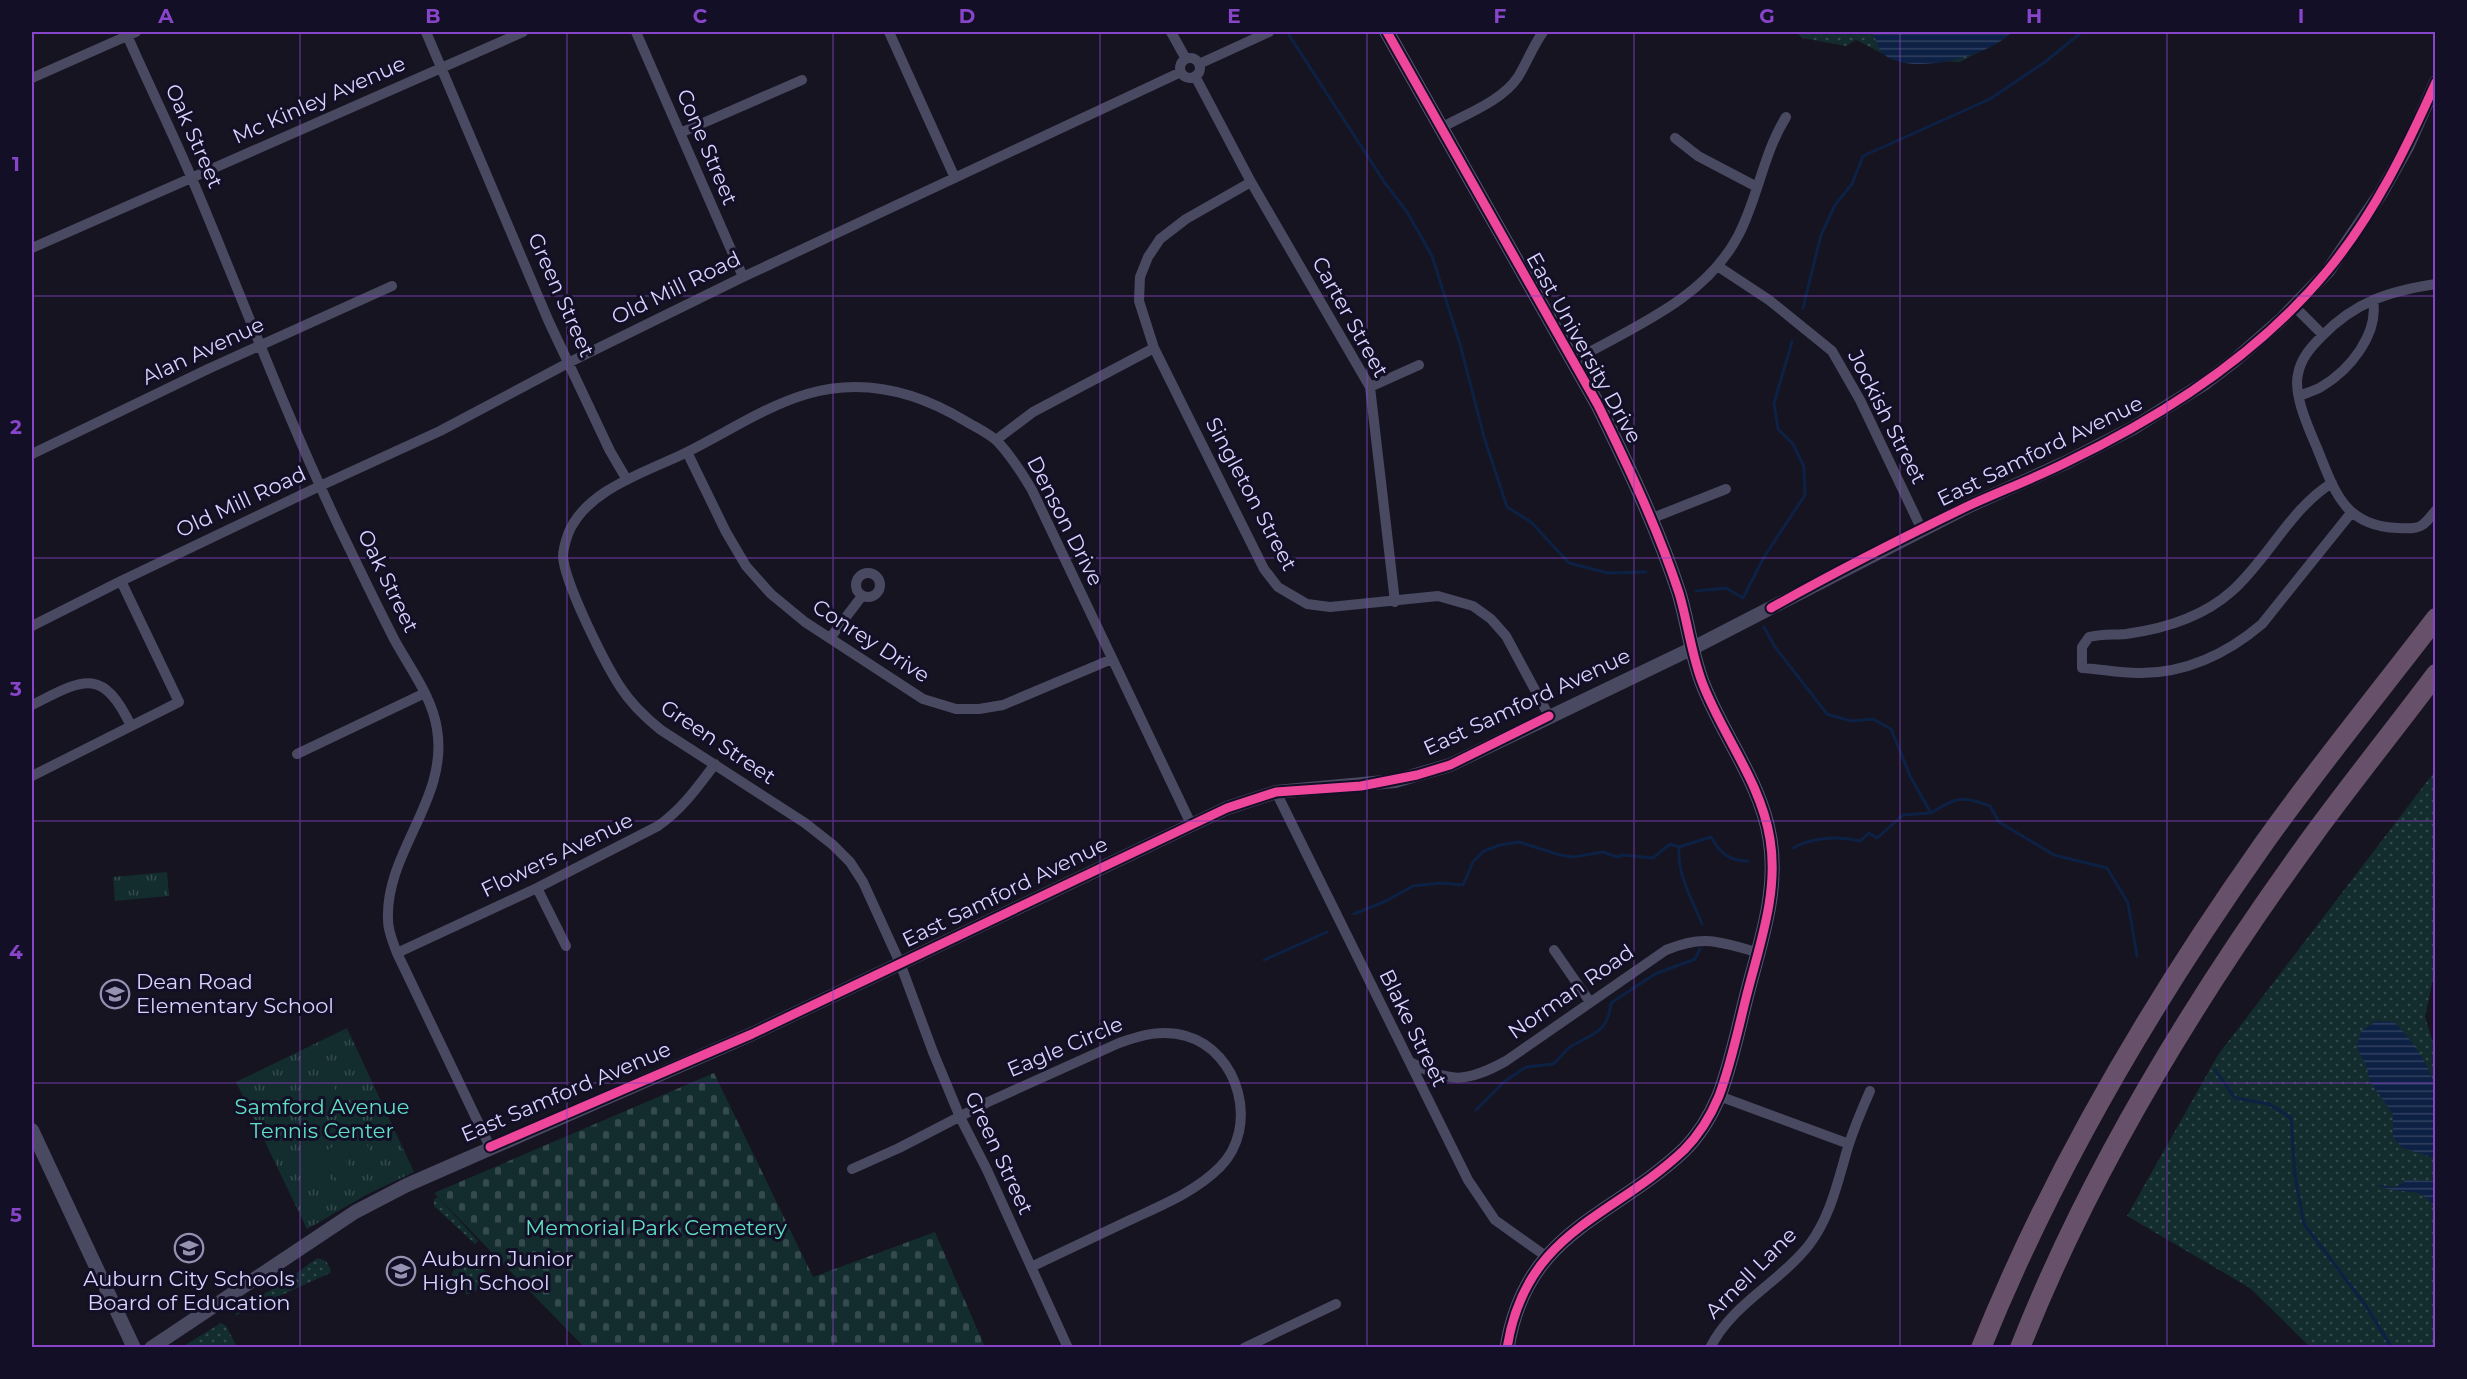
<svg xmlns="http://www.w3.org/2000/svg" width="2467" height="1379" font-family="Montserrat,sans-serif">
<style>
.grass{fill:url(#grass-dots)}
.cemetery{fill:url(#cemetery-stones)}
.park{fill:url(#park-tufts)}
.garden{fill:#132c2d}
.water{fill:url(#water-rules)}
.lines{fill:none;stroke-linecap:round;stroke-linejoin:round}
.stream{stroke:#0d2144;stroke-width:3}
.minor{stroke:#4a4962;stroke-width:10}
.tertiary{stroke:#4a4962;stroke-width:14}
.secondary{stroke:#575674;stroke-width:15}
.motorway{stroke:#67516a;stroke-width:20}
.cycleway-casing{stroke:#130f26;stroke-width:13}
.cycleway{stroke:#ed469a;stroke-width:9}
.grid{fill:none;stroke:#8945c9;stroke-width:1.5;stroke-opacity:0.55}
.labels{text-anchor:middle;stroke-width:6;stroke-linejoin:round;paint-order:stroke}
.street-label{font-size:21px;fill:#d9d4ff;stroke:#130f26}
.poi-label{font-size:21px;fill:#d9d4ff;stroke:#130f26;text-anchor:start}
.park-label{font-size:21px;fill:#5fe0c0;stroke:#130f26}
.neatline{fill:none;stroke:#8945c9;stroke-width:2}
.grid-label{font-size:20px;text-anchor:middle;font-weight:bold;fill:#8945c9}
</style>
<defs>
<pattern id="grass-dots" width="8" height="8" patternUnits="userSpaceOnUse" patternTransform="scale(1.5)"><rect width="8" height="8" fill="#132c2d"/><path d="M2 2h.1M6 6h.1" fill="none" stroke="#354a4c" stroke-width="1.8" stroke-linecap="round"/></pattern>
<pattern id="cemetery-stones" width="16" height="16" patternUnits="userSpaceOnUse" patternTransform="scale(1.5)"><rect width="16" height="16" fill="#132c2d"/><path d="M2 7V4a2 2 0 0 1 4 0v3zM10 15v-3a2 2 0 0 1 4 0v3z" fill="#354a4c"/></pattern>
<pattern id="park-tufts" width="24" height="20" patternUnits="userSpaceOnUse" patternTransform="scale(1.5)"><rect width="24" height="20" fill="#132c2d"/><path d="M3 7l-1-3M5 7V3M7 7l1-3M15 17l-1-3M17 17v-4M19 17l1-3" fill="none" stroke="#354a4c"/></pattern>
<pattern id="water-rules" width="6" height="5" patternUnits="userSpaceOnUse" patternTransform="scale(1.5)"><rect width="6" height="5" fill="#0d2144"/><path d="M0 2.5h6" fill="none" stroke="#304060"/></pattern>
</defs>
<rect width="100%" height="100%" fill="#161421"/>
<path class="grass" d="M1796 32H2006L1994 44 1960 62 1891 58 1856 40 1846 46 1802 38Z
M2435 771 2436 964 2425 1017 2436 1052 2435 1347H2310L2250 1288 2127 1216 2218 1055Z
M438 1197 478 1241 475 1244 434 1206V1199Z
M318 1258 326 1261 331 1270 330 1273 235 1316C243 1302 261 1296 274 1288 290 1280 303 1267 318 1258Z
M471 1261H475L495 1281 467 1295 465 1290 444 1287 455 1282 452 1274 454 1270Z
M221 1323 226 1326 237 1347H182Z"/>
<path class="cemetery" d="M714 1073 813 1277 935 1232 985 1347H584L434 1193Z"/>
<path class="park" d="M167 872 169 896 115 901 113 877Z
M347 1028 414 1172 366 1195 307 1229 236 1082Z"/>
<path class="garden" d="M328 1076 344 1107 330 1114 314 1084Z
M309 1086 325 1117 310 1124 295 1093Z
M380 1123 396 1153 381 1161 366 1130Z
M361 1133 376 1163 362 1171 347 1140Z
M337 1145 353 1176 338 1183 323 1152Z
M318 1155 334 1185 320 1193 303 1162Z"/>
<path class="water" d="M1872 32H2012C1990 56 1909 78 1882 53 1878 48 1875 37 1872 32Z
M2377 1021 2394 1022C2412 1040 2432 1067 2436 1093 2438 1114 2436 1137 2435 1158L2402 1148 2393 1137V1114L2370 1082 2366 1065 2357 1048 2361 1031Z
M2406 1180 2435 1181V1210C2426 1184 2397 1196 2377 1185L2396 1187Z"/>
<g class="lines">
<path class="stream" d="M1287 32 1385 183 1407 212 1432 256 1460 344 1484 437 1507 507 1531 522 1569 563 1608 573 1646 572
M1803 308 1821 235 1835 205 1852 184 1863 156 1990 99 2045 62 2082 32
M1696 591 1726 588 1743 598 1764 557 1805 495 1804 467 1793 444 1778 429 1774 403 1792 342
M1764 627 1775 647 1827 714 1851 721 1873 719 1891 729 1911 778 1931 813C1957 797 1962 795 1990 806L1999 822 2054 855 2107 868 2128 903 2137 956
M1679 847C1677 875 1692 899 1702 924
M1793 848C1812 837 1839 836 1860 841L1869 833 1877 838 1903 815 1931 813
M1354 914 1386 901 1413 886 1441 883 1463 885 1473 862 1484 851 1500 845 1519 842 1560 855 1574 857 1603 852 1617 857 1623 855 1653 858 1670 844 1679 847 1711 837C1720 853 1729 861 1748 861
M1264 960 1327 932
M2215 1070 2235 1098 2269 1104 2291 1118 2295 1176 2304 1224 2366 1306 2392 1348
M1476 1110 1504 1082 1526 1067 1553 1064C1560 1059 1564 1051 1570 1047 1593 1033 1608 1033 1611 1003L1655 974 1695 959 1700 949"/>
<path class="minor" d="M426 32 549 322 610 451 627 480
M636 32 743 277
M889 32 955 178
M1171 32 1186 59
M127 35C149 86 174 135 195 186 243 300 286 415 339 527 357 564 375 602 394 639 409 667 432 696 437 729 449 799 385 852 388 920 388 932 393 942 397 953L490 1147
M1180 68a10 10 0 1 1 20 0a10 10 0 1 1-20 0Z
M1199 64 1269 32
M1195 76 1251 182 1370 387 1395 602
M32 78 136 32
M1441 128C1466 114 1502 101 1518 77 1527 62 1533 46 1543 32
M680 133 802 80
M1675 138 1698 156 1757 187
M1251 182 1186 219 1160 239 1148 257 1140 277 1139 301 1154 348 1264 569 1278 587 1307 604 1330 607 1438 596 1473 606 1491 619 1506 636 1549 716
M32 248 523 32
M1719 267 1769 300 1832 351 1860 400 1922 530
M2436 284C2389 291 2355 302 2322 336 2311 347 2301 358 2298 374 2293 395 2309 429 2317 448 2335 492 2344 526 2398 528 2421 529 2422 528 2436 510
M2294 306 2323 335
M1573 361C1633 327 1705 299 1738 236 1758 198 1763 154 1786 117
M1370 387 1419 365
M2299 396C2306 393 2314 391 2321 387 2350 370 2379 334 2373 300
M996 440 1033 412 1154 348
M687 452 726 532 746 566 771 594 805 622 923 699 956 709H979L1003 705 1112 659
M32 454 208 369 392 286
M2332 483C2291 508 2268 559 2232 591 2203 617 2163 629 2126 634 2113 635 2101 634 2089 637L2082 647V668C2100 669 2119 673 2138 673 2184 674 2227 654 2262 624L2351 513
M1650 519 1726 489
M856 585a12 12 0 1 1 24 0a12 12 0 1 1-24 0Z
M32 626 121 581 320 486 440 431 570 362 743 277 1181 72
M830 638 862 596
M32 705C82 680 102 665 131 726
M297 754 425 693
M32 776 179 702 121 581
M1276 792 1468 1180 1495 1220 1547 1257
M537 888 566 946
M1554 950 1590 1002
M397 953 537 888 658 826C682 809 697 788 715 764
M1410 1062C1450 1083 1466 1083 1506 1061L1666 950C1705 934 1719 942 1757 952
M1719 1096 1849 1144
M852 1169 899 1148 988 1102 1119 1043C1141 1035 1163 1029 1186 1036 1239 1051 1260 1127 1220 1167 1195 1192 1162 1205 1130 1220 1097 1236 1064 1251 1031 1267
M1068 1348 987 1170 960 1117 933 1052 900 963 863 882 850 862 833 845 805 823 661 730C646 718 632 705 621 688 605 664 564 582 563 556 563 549 566 540 568 534 585 491 643 473 681 455 723 435 763 407 807 394 865 377 918 392 967 422 977 428 990 434 998 442 1011 456 1022 473 1032 490L1191 824
M1244 1348 1336 1304
M1710 1348C1732 1304 1779 1283 1809 1245 1831 1216 1838 1180 1848 1147 1854 1128 1862 1109 1870 1091"/>
<path class="tertiary" d="M32 1130 134 1348
M151 1348 355 1212 407 1185 752 1034 1227 808 1276 792 1395 781 1450 765 1691 649 1969 506 2067 462 2133 428 2205 383 2234 361 2282 319 2328 271 2381 193 2408 145 2436 82"/>
<path class="secondary" d="M1387 32 1598 405C1628 466 1658 529 1679 593 1688 623 1691 653 1702 682 1722 735 1761 782 1770 839 1779 893 1759 946 1746 998 1738 1030 1731 1064 1719 1096 1711 1115 1699 1135 1684 1150 1611 1219 1526 1230 1507 1348"/>
<path class="motorway" d="M1981 1348C2053 1169 2152 1002 2262 846 2317 768 2378 694 2436 618
M2020 1348C2091 1167 2203 986 2317 830 2356 777 2397 726 2436 674"/>
<g class="cycleway-casing">
<path id="cycleway" d="M1387 32 1598 405C1628 466 1658 529 1679 593 1688 623 1691 653 1702 682 1722 735 1761 782 1770 839 1779 893 1759 946 1746 998 1738 1030 1731 1064 1719 1096 1711 1115 1699 1135 1684 1150 1611 1219 1526 1230 1507 1348
M1771 608C1835 572 1902 538 1968 506 2001 491 2035 478 2067 462 2165 415 2259 354 2328 270 2374 214 2406 149 2436 82
M490 1147 752 1034 1227 808 1276 792 1361 786 1417 775 1450 765 1549 716"/>
</g>
<use href="#cycleway" class="cycleway"/>
</g>
<path class="grid" d="M300 32V1348M567 32V1348M833 32V1348M1100 32V1348M1367 32V1348M1634 32V1348M1900 32V1348M2167 32V1348M32 296H2436M32 558H2436M32 821H2436M32 1083H2436"/>
<defs>
<g id="school-ring" transform="scale(1.5)"><circle r="9.5" fill="#130f26" stroke="#9591b1" stroke-width="1.5"/><path d="M0-5L7-2L0 1L-7-2ZM-4 1L0 2.5L4 1V4Q0 6-4 4Z" fill="#9591b1"/></g>
</defs>
<g fill-rule="evenodd">
<use href="#school-ring" x="115" y="994"/>
<use href="#school-ring" x="189" y="1248"/>
<use href="#school-ring" x="401" y="1271"/>
</g>
<g class="labels">
<g class="street-label">
<text transform="translate(319 100) rotate(-24)" y="7">Mc Kinley Avenue</text>
<text transform="translate(194 136) rotate(66)" y="7">Oak Street</text>
<text transform="translate(707 147) rotate(67)" y="7">Cone Street</text>
<text transform="translate(676 288) rotate(-26)" y="7">Old Mill Road</text>
<text transform="translate(561 295) rotate(66)" y="7">Green Street</text>
<text transform="translate(1350 317) rotate(61)" y="7">Carter Street</text>
<text transform="translate(1584 348) rotate(61)" y="7">East University Drive</text>
<text transform="translate(203 351) rotate(-25)" y="7">Alan Avenue</text>
<text transform="translate(1887 417) rotate(63)" y="7">Jockish Street</text>
<text transform="translate(2040 451) rotate(-26)" y="7">East Samford Avenue</text>
<text transform="translate(1251 494) rotate(62)" y="7">Singleton Street</text>
<text transform="translate(241 502) rotate(-25)" y="7">Old Mill Road</text>
<text transform="translate(1065 521) rotate(63)" y="7">Denson Drive</text>
<text transform="translate(388 581) rotate(64)" y="7">Oak Street</text>
<text transform="translate(871 641) rotate(33)" y="7">Conrey Drive</text>
<text transform="translate(1527 702) rotate(-25)" y="7">East Samford Avenue</text>
<text transform="translate(718 742) rotate(34)" y="7">Green Street</text>
<text transform="translate(557 855) rotate(-26)" y="7">Flowers Avenue</text>
<text transform="translate(1005 892) rotate(-26)" y="7">East Samford Avenue</text>
<text transform="translate(1571 992) rotate(-35)" y="7">Norman Road</text>
<text transform="translate(1413 1028) rotate(64)" y="7">Blake Street</text>
<text transform="translate(1065 1047) rotate(-23)" y="7">Eagle Circle</text>
<text transform="translate(566 1092) rotate(-23)" y="7">East Samford Avenue</text>
<text transform="translate(999 1153) rotate(65)" y="7">Green Street</text>
<text transform="translate(1751 1273) rotate(-45)" y="7">Arnell Lane</text>
</g>
<g class="poi-label">
<text x="136" y="989">Dean Road<tspan x="136" dy="24">Elementary School</tspan></text>
<text x="422" y="1266">Auburn Junior<tspan x="422" dy="24">High School</tspan></text>
<text x="189" y="1286" text-anchor="middle">Auburn City Schools<tspan x="189" dy="24">Board of Education</tspan></text>
</g>
<g class="park-label">
<text x="322" y="1114">Samford Avenue<tspan x="322" dy="24">Tennis Center</tspan></text>
<text x="656" y="1235">Memorial Park Cemetery</text>
</g>
</g>
<rect width="2467" height="1379" fill="none" stroke="#130f26" stroke-width="66"/>
<rect x="33" y="33" width="2401" height="1313" class="neatline"/>
<g class="grid-label">
<text x="166" y="23">A</text>
<text x="433" y="23">B</text>
<text x="700" y="23">C</text>
<text x="967" y="23">D</text>
<text x="1234" y="23">E</text>
<text x="1500" y="23">F</text>
<text x="1767" y="23">G</text>
<text x="2034" y="23">H</text>
<text x="2301" y="23">I</text>
<text x="16" y="171">1</text>
<text x="16" y="434">2</text>
<text x="16" y="696">3</text>
<text x="16" y="959">4</text>
<text x="16" y="1222">5</text>
</g>
</svg>
